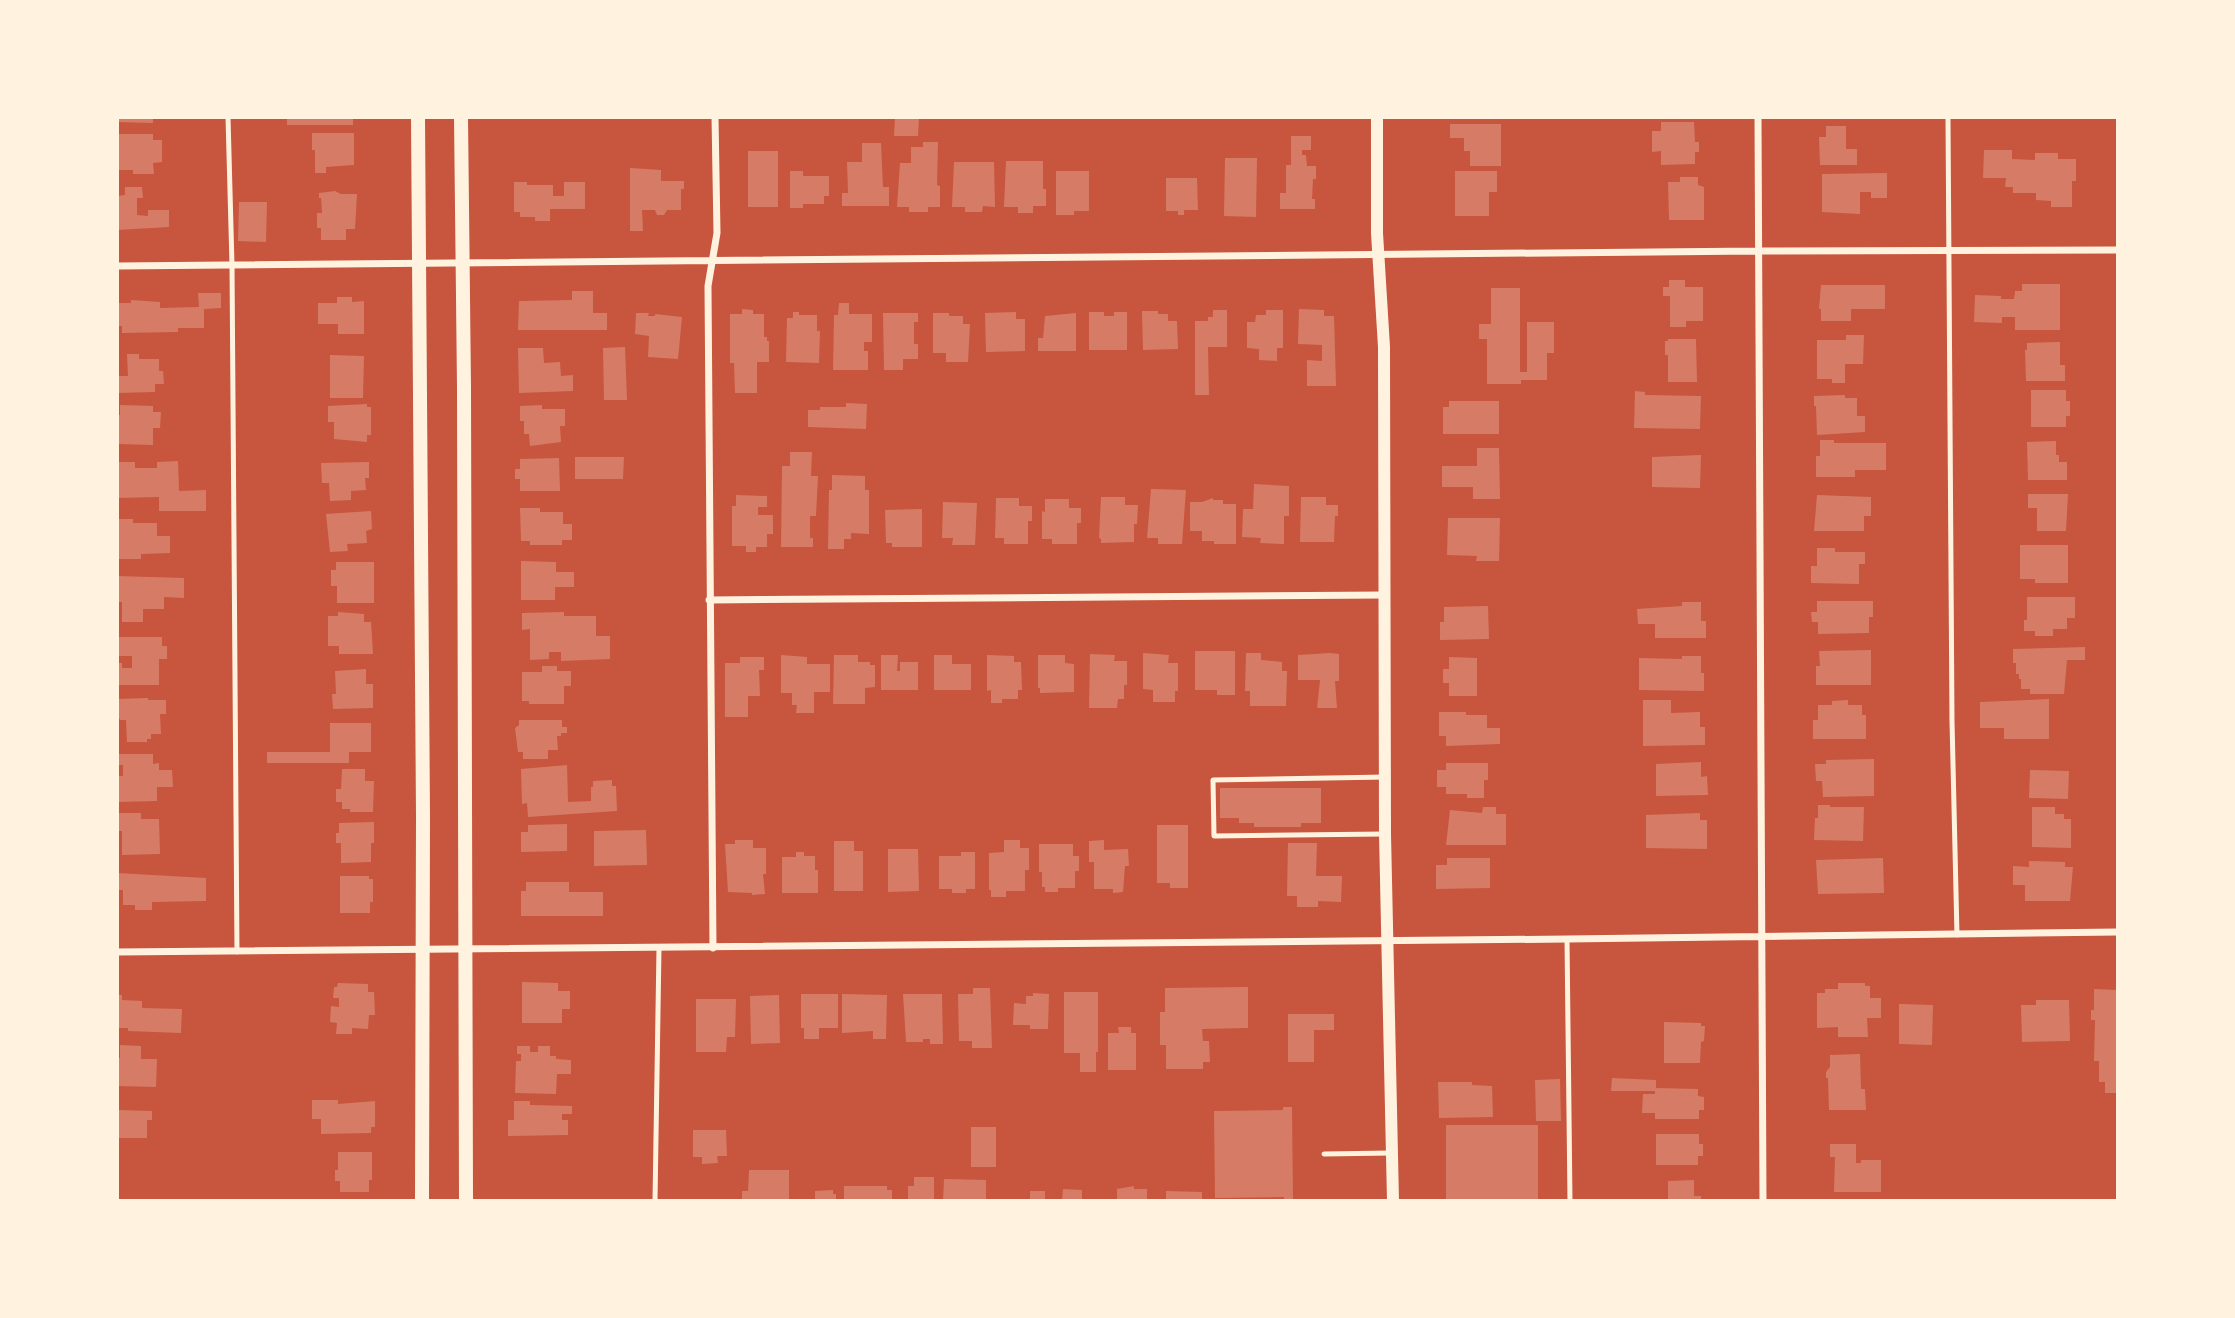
<svg xmlns="http://www.w3.org/2000/svg" width="2235" height="1318" font-family="'Source Serif 4',serif">
<style>
.building{fill:#d67c66}
.lines{fill:none;stroke-linecap:round;stroke-linejoin:round}
.service{stroke:#fff3e0;stroke-width:5}
.minor{stroke:#fff3e0;stroke-width:7}
.tertiary{stroke:#fff3e0;stroke-width:12}
.secondary{stroke:#fff3e0;stroke-width:14}
</style>
<rect width="100%" height="100%" fill="#c8553d"/>
<path class="building" d="M117 117H153V123L117 122Z
M287 117H353V125H287Z
M895 117H919L918 136H894Z
M1661 122H1694L1695 142H1699V152H1695V164L1661 165V151L1652 152V131H1661Z
M1450 124H1501V166H1470V151H1464V138H1450Z
M1826 126H1846V149H1857V165H1820L1819 137H1826Z
M312 133H354V165L326 167V173H315V150H312Z
M117 134H153V140H162V162L153 163 154 174H133V170H117Z
M1291 136H1311V150H1302V155H1306L1307 166H1316V179H1313L1312 199H1315V209H1280V193H1286V165H1291Z
M923 142H938L937 185 940 186V207H928V212H909V207H897L900 163H911V147H923Z
M862 143H881L883 187H889V206H842V193H848L847 162H862Z
M1984 150H2012V159L2035 160V153H2058V159H2076V181H2072V207H2051V201L2036 200V193H2013V187H2005L2006 178H1983Z
M748 151H778V207H748Z
M1225 158H1257L1256 217 1224 216Z
M1006 161H1043V189H1046V206H1033V213H1018V207H1004Z
M954 162H994L995 207 983 206 982 212H965V207H952Z
M630 168 661 170V181H684V189H681V210H667L664 215H657L655 210H642L643 231H630Z
M790 171H803V176H829V196H824V204H803V208H790Z
M1056 171H1089V211H1074V215H1056Z
M1455 171H1497V192H1489V216H1455Z
M1887 173V198H1871V192H1860V214L1822 212V174Z
M1680 177H1698V185L1704 187V220H1669L1668 182H1680Z
M1166 178H1197L1198 210H1184V215H1178V211H1166Z
M514 182H527V185H553V196H564V182H585V209H550V221H535V217H520V212H514Z
M125 187H142L143 198H137V215L148 216V210H169V227L117 230V196L125 195Z
M335 191 341 194H357L355 229H346V240H321V228H317V213H322L321 198H319V193Z
M239 202H267L266 242 238 241Z
M1669 280H1685V287H1703V321H1686V327H1670V296H1663V287H1669Z
M2022 284H2060V330H2015V317H2002V323L1974 322 1975 295 2001 296V299H2014L2015 291H2022Z
M1821 285H1885V309H1851V321H1821V309H1819Z
M1491 288H1520V372H1527V322H1554V353H1547V380H1521V384H1487V339H1479V324H1491Z
M572 291H593V313H607V330H518L519 301 572 300Z
M198 293H221V308L204 309V328H178V332L122 333V326H117V303H131V300L160 302V308L199 307Z
M337 297H352V302L364 301V334H338V324H318V303H337Z
M839 303H849V314H872V342H864V351H868V370H833L834 315H838Z
M742 309 753 310V314H764V337H767V341H769V362H757V393H735L734 363H730V314H742Z
M1299 309 1324 310V316H1334L1336 386H1307V360L1322 361V345L1298 344Z
M1213 310H1227V347H1208L1209 395H1195V321H1208V317H1213Z
M1266 310H1283V348H1277V361L1259 360V349L1247 348V322H1255L1256 315H1266Z
M1142 311H1158V314H1168V321H1177L1178 349 1143 350Z
M793 312H799V315H817V331H820L819 363 786 362 787 318H793Z
M1016 312V319H1025V351L986 352 985 313Z
M1089 312H1104V316H1114V312H1127V350H1089Z
M636 313H649L648 316H655V314L682 317 678 359 648 357 649 336 635 334Z
M883 313H918V322H914V344H918V359H903V370H884Z
M933 313H949V316H963V324H970L968 362H946V353H933Z
M1076 313V351H1038V338H1043L1045 316Z
M1846 335H1864L1863 364H1845V383H1832V379H1817V340H1846Z
M1668 339H1696L1697 382H1668V355H1665V341H1668Z
M2060 342V365H2065V381H2026L2025 350H2027V343Z
M625 347 627 400H604L603 348Z
M518 348H543L544 363 560 362 561 376 573 375V391L519 393Z
M127 354H139V359H159V371H163L164 384H155V392L117 393V376H128Z
M330 355 364 356 363 398H330Z
M2031 390H2066V401H2070V416H2066V427H2031Z
M1635 391 1645 392V395L1701 396 1700 429 1634 428Z
M1845 395V398H1857V416H1865V432L1817 435 1816 406H1814V396Z
M1449 401H1499V434H1443V407H1449Z
M846 403 867 404 866 429 808 427V410H820V407H846Z
M367 404V407H371V435H367V442L334 439V422H328V406Z
M120 405 153 406V412H161L160 428H153V445L117 444V415H120Z
M542 405V409H565V426H560L561 442 530 446 529 434H524V421H520V406Z
M1820 440H1834V443H1886V470H1855V477H1816V456H1820Z
M2056 441V455H2059V462H2067V480H2028L2027 442Z
M1477 448H1499L1500 499H1473V487H1442V466H1477Z
M790 452H812L811 476H818L816 516H810V538H813V547H781L782 466H790Z
M1701 455 1700 488 1652 487V457Z
M575 457H624L623 479H575Z
M559 458 560 491H520V479H515V469H520V459Z
M178 461 179 491 206 490V511H159V497L117 498V462H135V468H157V462Z
M369 462V478H365L366 490 351 491V500L330 501 329 483H322L321 463Z
M832 475 865 476V490H869V534L851 533V539H844V549H828L829 490H832Z
M1254 484 1289 486V516H1284V544L1260 543 1261 538 1242 537 1243 509H1253Z
M1151 489 1186 490 1182 544H1158V538H1147Z
M2028 494H2068L2066 531H2037V508H2028Z
M736 495 767 496V507H758V515H773V534H767V547H756V552H746V546H732V506H736Z
M1817 495 1871 497V516H1864V531H1814Z
M1101 497H1125V505H1138L1137 524H1134V542L1101 543V539L1099 538Z
M1301 497H1326V505H1338V516H1335L1334 542H1300Z
M996 498H1019V506H1032V521H1028V544H1004V538H995Z
M1213 498V500H1223V504H1236V544H1214V541H1202V531H1190V502H1202Z
M1045 499H1069V508H1081V523H1077V544H1052V539H1042V511L1045 512Z
M943 502 977 503 975 545H952L953 538H942Z
M520 508H540V512H563V524H572V540H562V545H530V541H521Z
M922 509V547H892V543H886L885 510Z
M371 511 372 529 366 531 367 543 347 544 348 551 330 552 326 514Z
M1448 518H1500L1499 561H1476L1477 556 1447 555Z
M117 519H133V523H157V536H170V553L141 554V559H117Z
M2020 545H2068V583H2035V579H2020Z
M1817 548H1835V552H1865V564H1859V584L1811 583V566H1817Z
M521 561 556 562V572H574V587H555V600H521Z
M336 562H374V603H337V586H331V570H336Z
M117 576 184 578V598L164 597V609H143V622H122V602H117Z
M2027 597H2075V618H2067V629H2053V636H2035V631H2024V620H2027Z
M1817 601H1873V617H1869V633L1818 634V622H1812L1811 612H1817Z
M1682 602H1701V621H1706V638H1655V624H1638L1637 609 1682 606Z
M1488 606 1489 639 1440 640V622H1444V607Z
M338 612 364 614V622H371L373 654H339V646H328V616H338Z
M564 612V616H596V636H610V659L561 661V652H549V659L530 660V629L522 630V613Z
M117 637H162V646H167V659H159V685H117V663H122V668H132V656H117Z
M2085 647V660H2067L2064 694H2030V689H2021V679H2019V674H2016V663H2013V649Z
M1871 650V685H1816V666H1820L1819 651Z
M1195 651H1235V695H1217V690H1195Z
M1143 653 1169 655 1168 663H1178V691H1175V702H1153V690L1143 689Z
M1246 653H1261V660L1282 662V671H1287L1286 706H1250V691H1245Z
M1330 653 1339 654V681H1335L1337 708H1317L1320 680H1298V655Z
M1090 654 1115 655 1114 661H1127V685H1124V699H1118L1117 708H1089Z
M781 655 807 657V664H830V692H814V713H796L797 705H792V693H781Z
M834 655H858V662H870V665H875V687L865 688V704H833Z
M881 655H898L897 671H900V662H918V690H881Z
M934 655H952V664H971V690H934Z
M987 655 1014 656V662H1021L1022 690H1018V699H1002V703H991V690L987 691Z
M1038 655H1065V663L1074 664V692L1040 693V688H1038Z
M1682 656H1701V673H1704V691L1639 690V658L1682 659Z
M740 657H764V670H759L760 696H748V717H725V663H740Z
M1449 657 1477 658V696H1449V683H1443V669H1449Z
M542 666H557V671H571V686H564V704H529V701H522V672H542Z
M366 669V684H373V708L333 709 332 694H336L335 671Z
M148 698V700H166V714H160L161 734H151V739H147V742H127L126 720H120L117 714V699Z
M2049 699V739H2004V728H1980V702Z
M1643 700H1671V713L1700 712V727H1705V745L1643 746Z
M1848 700V705H1862V715H1866V739H1813V720H1818V705H1832V701Z
M1439 712H1466V715H1487V728H1500V744L1446 746V736H1439Z
M519 720H562V727H567V733H561V736H557L558 750H548V759H523V752H518L515 728 519 725Z
M330 723H371V752H349V763H267V752H330Z
M117 754H153V764L159 763V770H172L173 787H157V801L118 802V784L119 776H123V765H117Z
M1874 759V796L1823 797 1822 781H1816L1815 764H1826V760Z
M1701 762V777L1707 776 1708 795 1656 796V764Z
M1446 763H1488V780H1484V798H1467V794H1446V787H1437V770H1446Z
M567 765 568 802 591 801V787H593V781L612 780V786H616L617 811 528 817 527 803 522 804 521 769Z
M342 769H365V781H374L373 812H350V809H342V802H336V789H341Z
M2030 770 2069 771 2068 799 2029 798Z
M1220 788H1321V823H1301V827H1254V823H1239V818H1220Z
M1818 805H1830V807H1864L1863 841 1814 840 1815 818H1818Z
M1483 807H1496V814H1506V845H1446L1450 810 1482 813Z
M2032 807H2055V814H2064V819H2071V848L2032 847Z
M117 813H141V819H159L160 854 122 855V831H117Z
M1700 813V820H1707V849L1646 848V815Z
M374 822V843H371V862L341 863V843H336V833H339V823Z
M567 824V851L521 852V832H528V825Z
M1157 825H1188V888H1170V883H1157Z
M646 830 647 865 594 866V831Z
M735 840H753V848H766V874H763L765 894 752 895V893L728 892 725 844H735Z
M1004 840H1020V848H1029V870H1025V891H1006V897H991V890H989V853L1004 852Z
M1104 840V850L1128 849 1129 866H1125L1123 892 1113 893V889H1094V862H1089V841Z
M834 841H854V851H863V891H834Z
M1288 843H1317L1316 876H1342L1341 902 1318 901V907H1297V896H1287Z
M1039 844H1073V856H1079V871H1075V888H1058V892H1045V887H1042V872H1039Z
M888 849H918L919 891 888 892Z
M796 852H804V856H815V870H818V893H782V857H796Z
M961 852H975V889H966V893H952V889H939V856H961Z
M1447 858H1490V888L1436 889V865H1447Z
M1883 858 1884 893 1818 894 1816 860Z
M2029 861 2065 862V867H2073L2070 901H2025V885H2013V866L2029 867Z
M117 873 206 878V901L152 902V910H135V905H123V890H117Z
M340 876H369V879H373V902H370V913H340Z
M526 882H569V892H603V916H521V891H526Z
M522 982 558 983V991H570V1009H562V1023H522Z
M338 983 368 984V992H374L375 1015H369L368 1029 352 1028V1034H336L337 1023 330 1022 331 1006 339 1007V998H333L334 987H337Z
M1838 983H1865V986H1870V998H1881V1018H1867L1868 1037H1838V1027L1817 1028V993H1825V989H1838Z
M1248 987V1028L1202 1029 1203 1041H1209L1210 1062H1203V1069H1166V1045H1160V1012H1165V988Z
M973 988H990L992 1048H972V1041H959L958 994H973Z
M2094 989 2118 990V1093H2105V1082H2099V1061H2094L2095 1020H2091V1010H2094Z
M1064 992H1098V1052H1096V1072H1080V1053H1064Z
M1033 993 1049 994 1048 1029H1030V1025H1013L1014 1003 1026 1004V996H1033Z
M801 994H838V1028H819V1039H804V1028H801Z
M842 994 887 995 886 1039H873V1031L842 1033Z
M903 994H942L943 1044H930V1039H923V1042H906Z
M117 995H122V1000L142 1001V1008L182 1009 181 1033 128 1031V1028H117Z
M779 995 780 1043 751 1044 750 996Z
M696 999H736L735 1037H727L726 1052H696Z
M2036 1000H2069L2070 1041 2022 1042 2021 1005H2036Z
M1899 1004 1933 1005 1932 1045 1899 1044Z
M1288 1014H1334V1030H1314V1062H1288Z
M1664 1022 1701 1023V1026H1705L1704 1041 1701 1042 1700 1063H1664Z
M1118 1027H1131V1033H1136V1070H1108V1033H1119Z
M120 1045 141 1046V1059H157L156 1087 117 1086V1058H120Z
M517 1046H530V1052H538V1046H550V1056H556V1059L571 1060V1074H557L556 1094 515 1093 516 1061H521V1054H517Z
M1860 1054 1861 1089H1865L1866 1110H1829L1828 1078H1826V1072L1830 1067V1055Z
M1612 1078 1656 1080V1088L1698 1089V1096L1704 1097V1110H1699V1119H1655V1113H1642L1643 1094H1655V1091H1611Z
M1560 1079 1561 1121H1536L1535 1080Z
M1438 1082H1472V1085L1492 1086 1493 1117 1439 1118Z
M312 1100H338V1104L375 1101V1127H371V1133L321 1134V1119H312Z
M514 1101H530V1105L572 1106V1114H562V1120H568V1135L508 1136V1120H514Z
M1283 1107H1292L1293 1200H1284V1197L1215 1198 1214 1111 1283 1110Z
M117 1110 152 1111V1120H147V1138H117Z
M1446 1125H1538V1201H1446Z
M971 1127H996V1167H971Z
M693 1130H726L727 1156H717L718 1163 702 1164V1157H693Z
M1656 1134H1699V1144H1703V1156H1698V1165H1656Z
M1830 1144H1856V1163H1861V1160H1881V1192H1834L1835 1157H1830Z
M338 1152H372V1180H369V1192H340V1181H335V1170H338Z
M749 1170H789V1201H742V1191H748Z
M914 1177H934V1201H908V1186H914Z
M944 1179 986 1180V1201H943Z
M1694 1180V1196H1701V1201H1668V1181Z
M844 1186H887V1190H892V1201H844Z
M1134 1186V1189H1147V1201H1117V1189Z
M1063 1189 1082 1190V1201H1062Z
M833 1190V1194H836V1201H815V1191Z
M1030 1191H1045V1201H1030Z
M1166 1191 1202 1192V1201H1166Z"/>
<g class="lines">
<path class="service" d="M228 117 232 265 237 952
M1948 117 1952 721 1957 935
M1384 834 1214 836 1213 780 1386 777
M1567 939 1570 1201
M1324 1154 1391 1153
M655 1201 659 948"/>
<path class="minor" d="M1758 117 1763 1201
M117 266 1758 251 2118 250
M709 600 1384 595
M713 948 708 286 717 233 715 117
M117 952 1567 939 2118 932"/>
<path class="tertiary" d="M1377 117V233L1384 347 1385 834 1393 1201"/>
<path class="secondary" d="M418 117 423 817 422 1201
M461 117 464 387 466 1201"/>
</g>
<rect width="2235" height="1318" fill="none" stroke="#fff3e0" stroke-width="238"/>
</svg>
